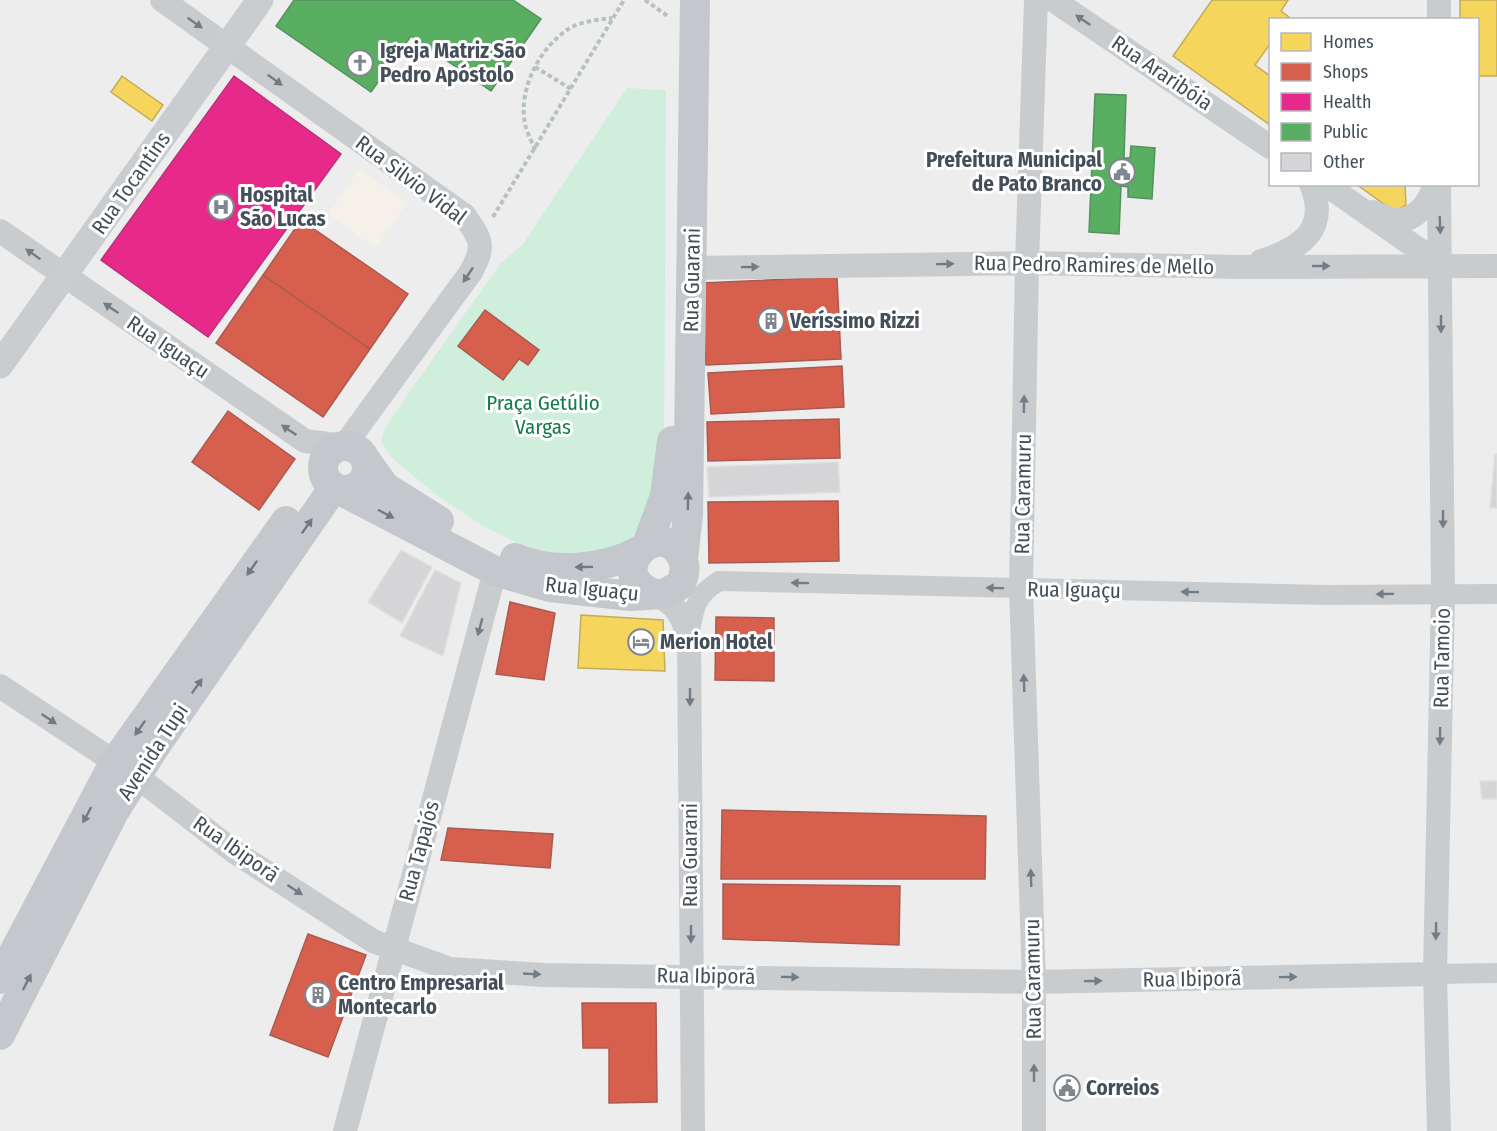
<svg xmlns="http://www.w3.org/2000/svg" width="1497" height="1131" font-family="'Fira Sans Condensed',sans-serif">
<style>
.commercial{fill:#f6f1e8}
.green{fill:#d0eedc}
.homes{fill:#f6d55c;stroke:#c1ad5b;stroke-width:1.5}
.shops{fill:#d6604d;stroke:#aa5b51;stroke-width:1.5}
.health{fill:#e7298a;stroke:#b6347c;stroke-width:1.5}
.public{fill:#5aae61;stroke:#53925f;stroke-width:1.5}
.building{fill:#d5d5d7;stroke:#dfdfe0;stroke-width:1.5}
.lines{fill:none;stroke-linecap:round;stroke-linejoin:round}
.path{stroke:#b5c2be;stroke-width:4;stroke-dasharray:4.5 3;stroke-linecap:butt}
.minor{stroke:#c9ccce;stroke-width:20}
.tertiary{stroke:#c9ccce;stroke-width:24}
.secondary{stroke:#cacdd0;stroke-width:27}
.primary{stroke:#c4c8cc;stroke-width:30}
.oneway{fill:#737b83}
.oneway2{fill:#717982}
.labels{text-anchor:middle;stroke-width:6;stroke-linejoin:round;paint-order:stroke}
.poi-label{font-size:21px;font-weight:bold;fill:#444f5a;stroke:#fff;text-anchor:start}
.street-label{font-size:21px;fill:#444f5a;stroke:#fff}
.park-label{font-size:21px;fill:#147b4a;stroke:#fff}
</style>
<rect width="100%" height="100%" fill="#eeeded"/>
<path class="commercial" d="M360 169 407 203 375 248 328 214Z"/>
<path class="green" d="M627 88 666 90 664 466 647 527 628 545 573 557 525 547 483 526 435 494 390 456 381 441 384 430 415 384 500 264 523 244Z"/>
<path class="homes" d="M1212 0H1288L1281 11 1289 17 1288 20H1270V44L1255 65 1270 76V125L1173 56Z
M1460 0H1497V76H1478V20H1460Z
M122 76 163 105 152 121 111 92Z
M1356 184H1405L1406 205 1395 212Z
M581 615 663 620 665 671 578 668Z"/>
<path class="shops" d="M301 220 408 294 370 349 263 275Z
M263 275 370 349 323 417 216 343Z
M837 277 841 359 706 365 702 283Z
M485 310 539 350 528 365 519 359 503 380 458 346Z
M842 366 844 407 711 414 708 373Z
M228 411 295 459 259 510 192 462Z
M839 419 840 458 708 461 707 422Z
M838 501 839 561 709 563 708 502Z
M510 602 555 613 544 680 496 674Z
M716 617 774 618V681L715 680Z
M722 810 986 816 985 879H721Z
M448 828 553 834 550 868 441 860Z
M723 884 900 886 899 945 723 939Z
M308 934 366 955 328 1057 270 1035Z
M582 1003H656L657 1102 609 1103V1048H583Z"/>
<path class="health" d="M234 76 341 154 208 337 101 260Z"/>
<path class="public" d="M294 0H513L541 19 491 91 411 36 371 92 276 26Z
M1095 94 1126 95 1124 158H1130L1131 146 1155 148 1152 199 1128 197V187L1121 186 1119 234 1089 232Z"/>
<path class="building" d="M1495 454H1497V508H1490Z
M838 462 840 492 709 497 707 467Z
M401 550 432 567 402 623 368 602Z
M435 570 461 583 443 656 400 636Z
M1480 781H1497V799H1482Z"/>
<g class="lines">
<path class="path" d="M645 0 669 17
M535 67 571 89
M535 150C532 142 527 133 525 124 518 90 539 49 567 30 580 21 597 20 612 18
M493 217 624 0"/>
<path class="minor" d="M689 638C694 610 693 597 719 581L1326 595 1497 594
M1435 974 1497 973"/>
<path class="tertiary" d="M1053 0 1270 147
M1439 20V0
M1325 184 1441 265
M1439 184 1443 594 1435 974 1439 1131
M1373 212C1380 215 1388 219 1395 220 1415 222 1431 202 1434 184
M0 231 305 441 344 446 471 272C486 244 481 240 464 215L162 0
M1261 261C1300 249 1330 230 1311 184
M692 268 1027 263 1242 267 1497 266
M655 594C677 604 682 616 689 638L693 1131
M0 686 136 776 236 853 373 941 450 969 544 975 1034 982 1435 974
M345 1131 495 571
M1034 1131V982L1021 588 1027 263 1036 0"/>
<path class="secondary" d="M0 365 260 0"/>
<path class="primary" d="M323 468a22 22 0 1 1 44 0a22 22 0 1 1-44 0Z
M365 459 385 487 439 521
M647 545 665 496 672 441
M515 558C553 574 603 570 639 551
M683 559 688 515 695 0
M0 979 114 763 286 521
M0 1035 114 812 152 751 334 487 495 571 550 587 630 596 664 594 680 585C685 575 687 565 680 554 657 517 602 574 655 594"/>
</g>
<defs><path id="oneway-solid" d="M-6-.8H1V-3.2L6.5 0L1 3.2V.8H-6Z" transform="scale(1.5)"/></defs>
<g class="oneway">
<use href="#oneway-solid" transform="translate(1083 20) rotate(-146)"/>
<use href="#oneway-solid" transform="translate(195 23) rotate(35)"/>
<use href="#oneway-solid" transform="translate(275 80) rotate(36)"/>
<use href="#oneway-solid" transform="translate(1440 225) rotate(88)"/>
<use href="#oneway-solid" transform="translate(33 254) rotate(-145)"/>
<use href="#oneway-solid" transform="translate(945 264) rotate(-1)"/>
<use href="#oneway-solid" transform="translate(1321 266)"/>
<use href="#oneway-solid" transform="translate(750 267) rotate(-1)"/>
<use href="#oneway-solid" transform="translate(468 275) rotate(124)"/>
<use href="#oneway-solid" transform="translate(111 308) rotate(-146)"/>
<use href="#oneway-solid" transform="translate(1441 324) rotate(90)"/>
<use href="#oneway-solid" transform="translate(1024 404) rotate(-89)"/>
<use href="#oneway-solid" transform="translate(289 430) rotate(-146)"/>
<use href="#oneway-solid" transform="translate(1443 519) rotate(90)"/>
<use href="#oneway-solid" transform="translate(800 583) rotate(-179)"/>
<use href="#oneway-solid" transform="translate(995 588) rotate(-179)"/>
<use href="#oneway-solid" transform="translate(1190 592) rotate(-179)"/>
<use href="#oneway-solid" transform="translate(1385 594) rotate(179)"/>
<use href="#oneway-solid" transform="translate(480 627) rotate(105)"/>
<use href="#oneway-solid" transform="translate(1024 683) rotate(-92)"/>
<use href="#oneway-solid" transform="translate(690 697) rotate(90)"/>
<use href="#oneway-solid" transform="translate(49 719) rotate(34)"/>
<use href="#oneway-solid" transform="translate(1440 736) rotate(91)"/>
<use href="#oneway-solid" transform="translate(1031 878) rotate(-92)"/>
<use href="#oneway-solid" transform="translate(295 890) rotate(33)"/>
<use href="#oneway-solid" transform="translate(1436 931) rotate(91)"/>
<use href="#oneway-solid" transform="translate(691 934) rotate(90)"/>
<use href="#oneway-solid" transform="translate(532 974) rotate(3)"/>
<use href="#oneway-solid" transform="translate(790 977) rotate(1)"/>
<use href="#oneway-solid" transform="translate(1288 977) rotate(-1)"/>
<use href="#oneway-solid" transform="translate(1093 981) rotate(-1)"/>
<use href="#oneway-solid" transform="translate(1034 1073) rotate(-90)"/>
</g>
<g class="oneway2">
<use href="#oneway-solid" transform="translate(688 501) rotate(-89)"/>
<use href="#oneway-solid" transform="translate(386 514) rotate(28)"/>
<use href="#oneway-solid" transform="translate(307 526) rotate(-55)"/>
<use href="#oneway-solid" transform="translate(584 567) rotate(179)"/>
<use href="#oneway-solid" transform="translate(252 568) rotate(125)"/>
<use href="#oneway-solid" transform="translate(197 686) rotate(-55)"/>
<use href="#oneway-solid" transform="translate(140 728) rotate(125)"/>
<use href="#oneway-solid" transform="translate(87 815) rotate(118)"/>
<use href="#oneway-solid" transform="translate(27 982) rotate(-63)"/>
</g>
<defs>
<g id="church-ring" transform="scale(1.35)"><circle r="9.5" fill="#fff" stroke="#80868d" stroke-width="1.5"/><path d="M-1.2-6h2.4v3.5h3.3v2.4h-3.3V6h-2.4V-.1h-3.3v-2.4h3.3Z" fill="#80868d"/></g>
<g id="civic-ring" transform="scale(1.35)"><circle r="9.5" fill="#fff" stroke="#80868d" stroke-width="1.5"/><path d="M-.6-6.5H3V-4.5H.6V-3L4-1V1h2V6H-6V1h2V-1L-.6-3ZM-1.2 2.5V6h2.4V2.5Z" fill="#80868d"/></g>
<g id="hospital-ring" transform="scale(1.35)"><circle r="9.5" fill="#fff" stroke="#80868d" stroke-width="1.5"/><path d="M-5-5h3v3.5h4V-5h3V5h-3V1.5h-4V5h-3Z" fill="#80868d"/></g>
<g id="building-ring" transform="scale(1.35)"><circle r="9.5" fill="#fff" stroke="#80868d" stroke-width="1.5"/><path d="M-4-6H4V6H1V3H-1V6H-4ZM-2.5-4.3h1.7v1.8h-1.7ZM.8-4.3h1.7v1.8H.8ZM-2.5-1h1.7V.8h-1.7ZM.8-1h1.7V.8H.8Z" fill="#80868d"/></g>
<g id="hotel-ring" transform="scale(1.35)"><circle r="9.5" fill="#fff" stroke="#80868d" stroke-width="1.5"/><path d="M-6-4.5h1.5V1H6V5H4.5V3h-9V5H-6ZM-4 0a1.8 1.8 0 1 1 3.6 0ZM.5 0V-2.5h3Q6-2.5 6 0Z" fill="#80868d"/></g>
</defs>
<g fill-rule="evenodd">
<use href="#church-ring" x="360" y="63"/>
<use href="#civic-ring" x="1122" y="172"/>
<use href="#hospital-ring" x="221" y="207"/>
<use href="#building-ring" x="771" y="321"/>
<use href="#hotel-ring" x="641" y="642"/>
<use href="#building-ring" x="318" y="995"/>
<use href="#civic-ring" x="1067" y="1088"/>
</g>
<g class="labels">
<g class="poi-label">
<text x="380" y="58">Igreja Matriz São<tspan x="380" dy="24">Pedro Apóstolo</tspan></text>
<text x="1102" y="167" text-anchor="end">Prefeitura Municipal<tspan x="1102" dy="24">de Pato Branco</tspan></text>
<text x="240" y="202">Hospital<tspan x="240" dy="24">São Lucas</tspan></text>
<text x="790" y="328">Veríssimo Rizzi</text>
<text x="660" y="649">Merion Hotel</text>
<text x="338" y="990">Centro Empresarial<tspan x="338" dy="24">Montecarlo</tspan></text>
<text x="1086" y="1095">Correios</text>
</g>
<g class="street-label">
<text transform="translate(1162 73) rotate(34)" y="7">Rua Araribóia</text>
<text transform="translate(411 180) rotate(37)" y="7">Rua Silvio Vidal</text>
<text transform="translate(131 183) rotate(-55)" y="7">Rua Tocantins</text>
<text transform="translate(1094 265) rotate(1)" y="7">Rua Pedro Ramires de Mello</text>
<text transform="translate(692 280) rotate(-89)" y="7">Rua Guarani</text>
<text transform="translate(168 347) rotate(34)" y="7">Rua Iguaçu</text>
<text transform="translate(1023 494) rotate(-89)" y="7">Rua Caramuru</text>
<text transform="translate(592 589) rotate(6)" y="7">Rua Iguaçu</text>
<text transform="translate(1074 590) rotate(1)" y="7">Rua Iguaçu</text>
<text transform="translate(1442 658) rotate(-89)" y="7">Rua Tamoio</text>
<text transform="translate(153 752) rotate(-57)" y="7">Avenida Tupi</text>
<text transform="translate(236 849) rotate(35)" y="7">Rua Ibiporã</text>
<text transform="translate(419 851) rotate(-75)" y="7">Rua Tapajós</text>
<text transform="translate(690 855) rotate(-90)" y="7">Rua Guarani</text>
<text transform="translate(706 976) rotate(1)" y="7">Rua Ibiporã</text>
<text transform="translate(1033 979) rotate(-91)" y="7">Rua Caramuru</text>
<text transform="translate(1192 979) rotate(-1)" y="7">Rua Ibiporã</text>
</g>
<g class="park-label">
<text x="543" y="410">Praça Getúlio<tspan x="543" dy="24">Vargas</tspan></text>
</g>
</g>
<rect x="1269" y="18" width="210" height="168" fill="#ffffff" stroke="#b4b9bd" stroke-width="1.5"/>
<rect x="1281" y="33" width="30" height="18" fill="#f6d55c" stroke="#b4b9bd" stroke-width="1.5"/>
<text x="1323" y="48" font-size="18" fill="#444f5a">Homes</text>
<rect x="1281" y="63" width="30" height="18" fill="#d6604d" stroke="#b4b9bd" stroke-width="1.5"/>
<text x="1323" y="78" font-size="18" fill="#444f5a">Shops</text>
<rect x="1281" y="93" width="30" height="18" fill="#e7298a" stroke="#b4b9bd" stroke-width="1.5"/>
<text x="1323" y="108" font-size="18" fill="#444f5a">Health</text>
<rect x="1281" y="123" width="30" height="18" fill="#5aae61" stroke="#b4b9bd" stroke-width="1.5"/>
<text x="1323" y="138" font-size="18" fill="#444f5a">Public</text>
<rect x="1281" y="153" width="30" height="18" fill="#d5d5d7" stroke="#b4b9bd" stroke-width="1.5"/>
<text x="1323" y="168" font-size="18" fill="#444f5a">Other</text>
</svg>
